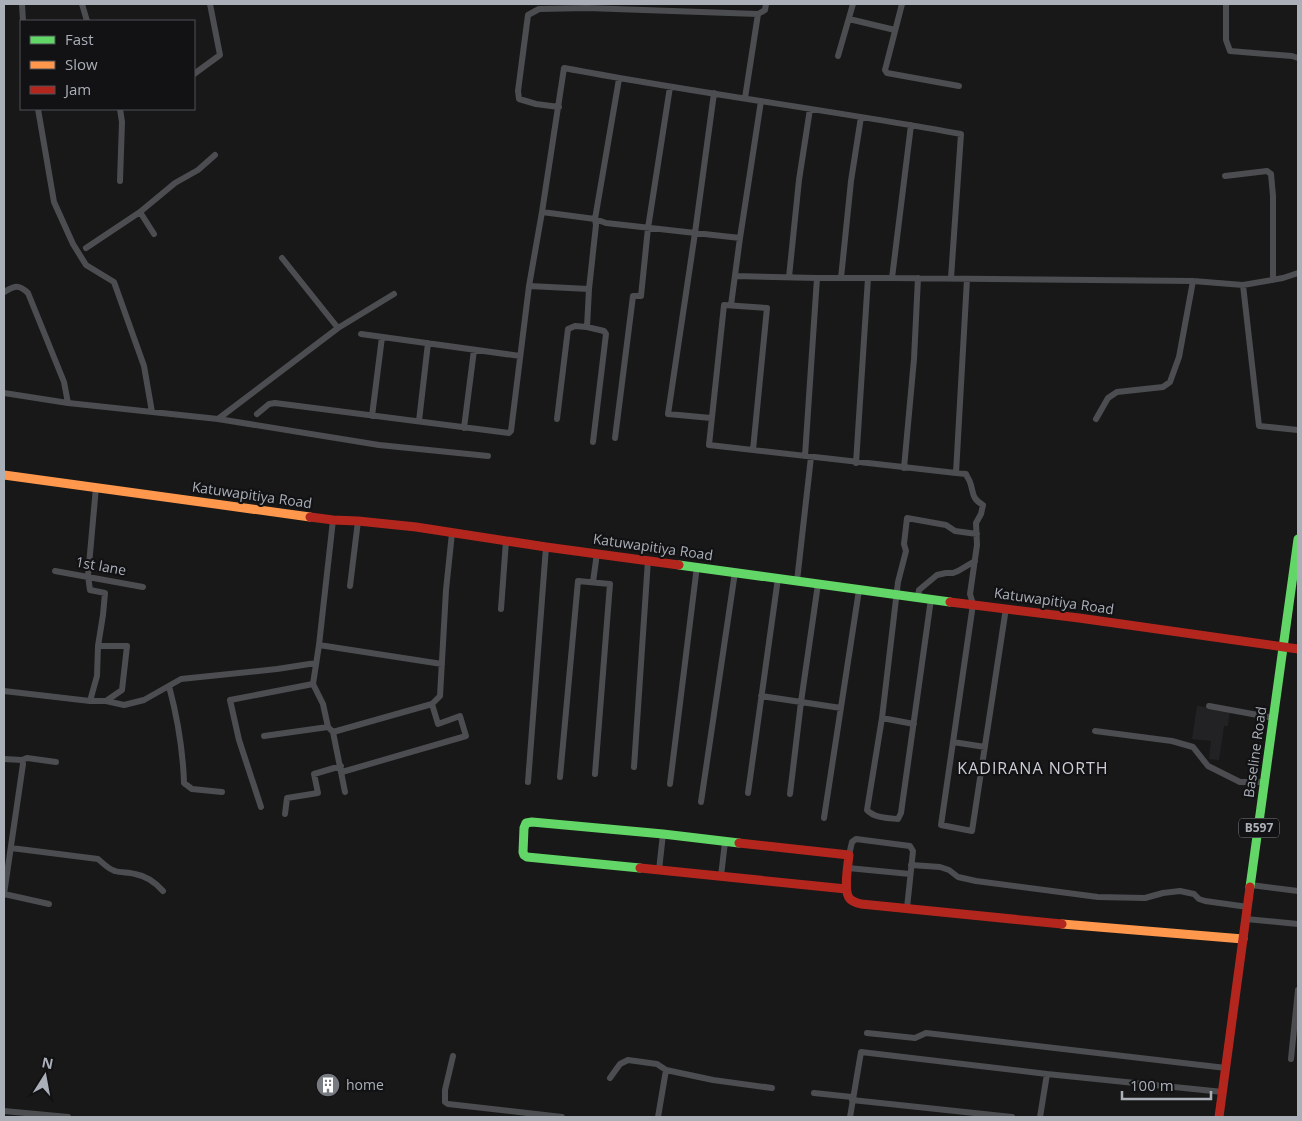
<svg xmlns="http://www.w3.org/2000/svg" width="1302" height="1121" font-family="'Open Sans',sans-serif">
<style>
.built{fill:#222224}
.lines{fill:none;stroke-linecap:round;stroke-linejoin:round}
.street{stroke:#4c4d51;stroke-width:6}
.fast{stroke:#63d668;stroke-width:9}
.slow{stroke:#ff974d;stroke-width:9}
.jam{stroke:#b3261e;stroke-width:9}
.labels{text-anchor:middle;stroke-width:4.5;stroke-linejoin:round;paint-order:stroke}
.shield{fill:#121214;stroke:#7c8087;stroke-width:1}
.shield-label{font-size:12px;font-weight:bold;fill:#aaafb8}
.street-label{font-size:14px;fill:#aaafb8;stroke:#121214}
.poi-label{font-size:14px;fill:#aaafb8;stroke:#121214;text-anchor:start}
.quarter-label{font-size:16px;letter-spacing:1px;fill:#cbced5;stroke:#121214}
</style>
<rect width="100%" height="100%" fill="#181818"/>
<path class="built" d="M1197 706 1230 710 1228 726H1224L1219 760 1209 759 1211 741 1192 739Z"/>
<g class="lines">
<path class="street" d="M22 4 23 21
M82 4 87 21
M902 4 885 70 887 73 959 86
M1226 4V40L1230 51 1292 56 1298 58
M849 19 895 30
M838 56 853 4
M194 74 220 55 210 4
M745 98 758 14 765 10 766 4
M559 107 536 104 519 99 518 91 528 15 539 9 587 8 758 14
M38 109 54 202 73 244 86 265 114 282 144 366 152 412
M120 109 122 122 120 181
M1225 176 1267 171 1271 174 1273 196V280
M140 212 154 234
M542 212 529 286 589 289
M740 238 761 101
M86 248 140 212 175 183 198 170 215 155
M282 258 338 328
M735 276 817 278H892L1193 281 1243 285 1283 278 1298 273
M789 277 799 180 810 109
M841 278 851 181 861 117
M892 278 911 125
M1243 285 1259 426 1298 430
M4 292C15 286 18 284 28 293L64 382 68 403 218 419 379 445 488 456
M731 305 740 238 606 223 595 219 542 212 564 68C696 93 829 110 961 134L951 278
M587 327 604 331 606 334 593 442
M361 334 520 356
M4 393 68 403
M257 414 269 404 275 403 509 433 511 431 529 286
M372 416 382 337
M711 418 668 414 695 233 714 93
M218 419 338 328 394 294
M557 419 568 329 575 326 587 327 589 289 596 225 595 219 619 79
M1096 419 1108 398 1117 392 1163 387 1170 382 1179 357 1193 281
M419 421 428 343
M464 428 474 350
M615 438 633 296H641L648 228 670 87
M753 450 767 308 724 305 709 445 956 473 967 279
M805 456 817 278
M856 463 868 278
M904 468 914 359 918 278
M956 473 966 474C967 477 969 479 970 482 974 493 971 498 983 505L981 514 976 523 977 545 970 594 973 604 941 825 972 831 1006 608
M96 487 88 576 90 590 105 593 103 615 98 646H127L122 690 106 701H90L97 676 98 646
M333 520 319 645 313 684 323 704 328 727 333 732 432 704 440 696 446 590 452 533
M55 571 143 587
M797 581 811 457
M593 582 597 553
M350 586 358 521
M918 597 919 590 937 575 946 573H953L958 571 975 561
M931 599 901 813 898 819C888 818 874 818 867 810L882 718 898 582 906 551 904 544 907 518 946 525 955 531 977 534
M501 609 506 541
M319 645 442 664
M169 686C178 720 183 749 184 783L192 789 222 792
M4 691 90 701
M761 696 841 708
M106 701 124 705 144 700 181 679 277 669 316 663
M1209 706 1274 718
M882 718 914 724
M1095 731 1172 741 1193 747 1208 766 1240 782H1265
M333 732 345 792
M264 736 328 727
M953 742 985 747
M4 759 22 760 27 758 56 762
M22 760 23 764 4 894 49 904
M634 767 648 560
M342 772 466 736 460 716 438 724 432 704
M560 777 578 581 610 584 595 774
M528 782 546 547
M670 784 697 566
M748 793 778 578
M790 794 801 702 818 584
M701 802 735 572
M261 807 239 740 230 700 313 684
M285 814 287 798 318 793 314 774 341 766
M824 818 859 590
M11 848 98 859C103 863 108 869 115 871 121 873 129 872 135 874 147 876 155 882 163 891
M849 855 852 842 856 839 910 846 913 851 907 908
M911 865 940 867 949 870 958 877 976 881 1098 897 1145 898 1163 893 1180 891 1194 894 1199 899 1205 901 1248 907
M848 868 910 874
M659 870 663 834
M721 876 725 842
M1251 885 1298 891
M1246 919 1298 924
M867 1033 915 1038 926 1033 1226 1068
M453 1056 445 1090V1102L448 1104 562 1117
M1291 1059 1298 990
M610 1078 620 1064 628 1060 657 1064 666 1070 713 1080 772 1088
M814 1093 852 1097
M852 1100 1012 1117
M4 1111 68 1117
M658 1117 666 1070
M850 1117 861 1052 1047 1074 1223 1092
M1040 1117 1047 1074"/>
<path class="fast" d="M679 565 950 602
M640 868 527 857 524 855 523 852 524 828 526 823 532 822 663 834 739 843
M1250 887 1298 539"/>
<path class="slow" d="M4 475 310 517
M1062 924 1243 939"/>
<path class="jam" d="M310 517 333 520 358 521 416 527 546 547 679 565
M950 602 1079 618 1298 649
M739 843 849 855C848 865 843 892 850 899 853 902 857 903 861 904L1062 924
M640 868 846 889
M1219 1117 1250 887"/>
</g>
<defs>
<g id="building-disc" transform="scale(1.25)"><circle r="9.5" fill="#777a80" stroke="#121214"/><path d="M-4-6H4V6H1V3H-1V6H-4ZM-2.5-4.3h1.7v1.8h-1.7ZM.8-4.3h1.7v1.8H.8ZM-2.5-1h1.7V.8h-1.7ZM.8-1h1.7V.8H.8Z" fill="#fff"/></g>
</defs>
<g fill-rule="evenodd">
<use href="#building-disc" x="328" y="1085"/>
</g>
<g class="labels">
<rect class="shield" x="1239" y="818.5" width="40" height="19" rx="4"/>
<g class="shield-label">
<text x="1259" y="832">B597</text>
</g>
<g class="street-label">
<text transform="translate(252 495) rotate(8)" y="5">Katuwapitiya Road</text>
<text transform="translate(653 547) rotate(8)" y="5">Katuwapitiya Road</text>
<text transform="translate(101 566) rotate(10)" y="5">1st lane</text>
<text transform="translate(1054 601) rotate(8)" y="5">Katuwapitiya Road</text>
<text transform="translate(1255 752) rotate(-82)" y="5">Baseline Road</text>
</g>
<g class="poi-label">
<text x="346" y="1090">home</text>
</g>
<g class="quarter-label">
<text x="1033" y="774">KADIRANA NORTH</text>
</g>
</g>
<rect width="1302" height="1121" fill="none" stroke="#aaafb8" stroke-width="10"/>
<rect x="20" y="20" width="175" height="90" fill="#121214" stroke="#4f5156"/>
<rect x="30" y="36" width="25" height="8" fill="#63d668" stroke="#4f5156"/>
<text x="65" y="45" font-size="15" fill="#aaafb8">Fast</text>
<rect x="30" y="61" width="25" height="8" fill="#ff974d" stroke="#4f5156"/>
<text x="65" y="70" font-size="15" fill="#aaafb8">Slow</text>
<rect x="30" y="86" width="25" height="8" fill="#b3261e" stroke="#4f5156"/>
<text x="65" y="95" font-size="15" fill="#aaafb8">Jam</text>
<g transform="translate(45 1076) rotate(11)" stroke="#121214" stroke-width="4" paint-order="stroke">
<path d="M0-4L9 19L0 12L-9 19Z" fill="#aaafb8"/>
<text y="-8" font-size="14" font-weight="bold" text-anchor="middle" fill="#aaafb8">N</text>
</g>
<path d="M1122 1091v8h89v-8" fill="none" stroke="#aaafb8" stroke-width="2.5"/>
<text x="1130" y="1091" font-size="15" fill="#aaafb8" stroke="#121214" stroke-width="4" paint-order="stroke">100 m</text>
</svg>
